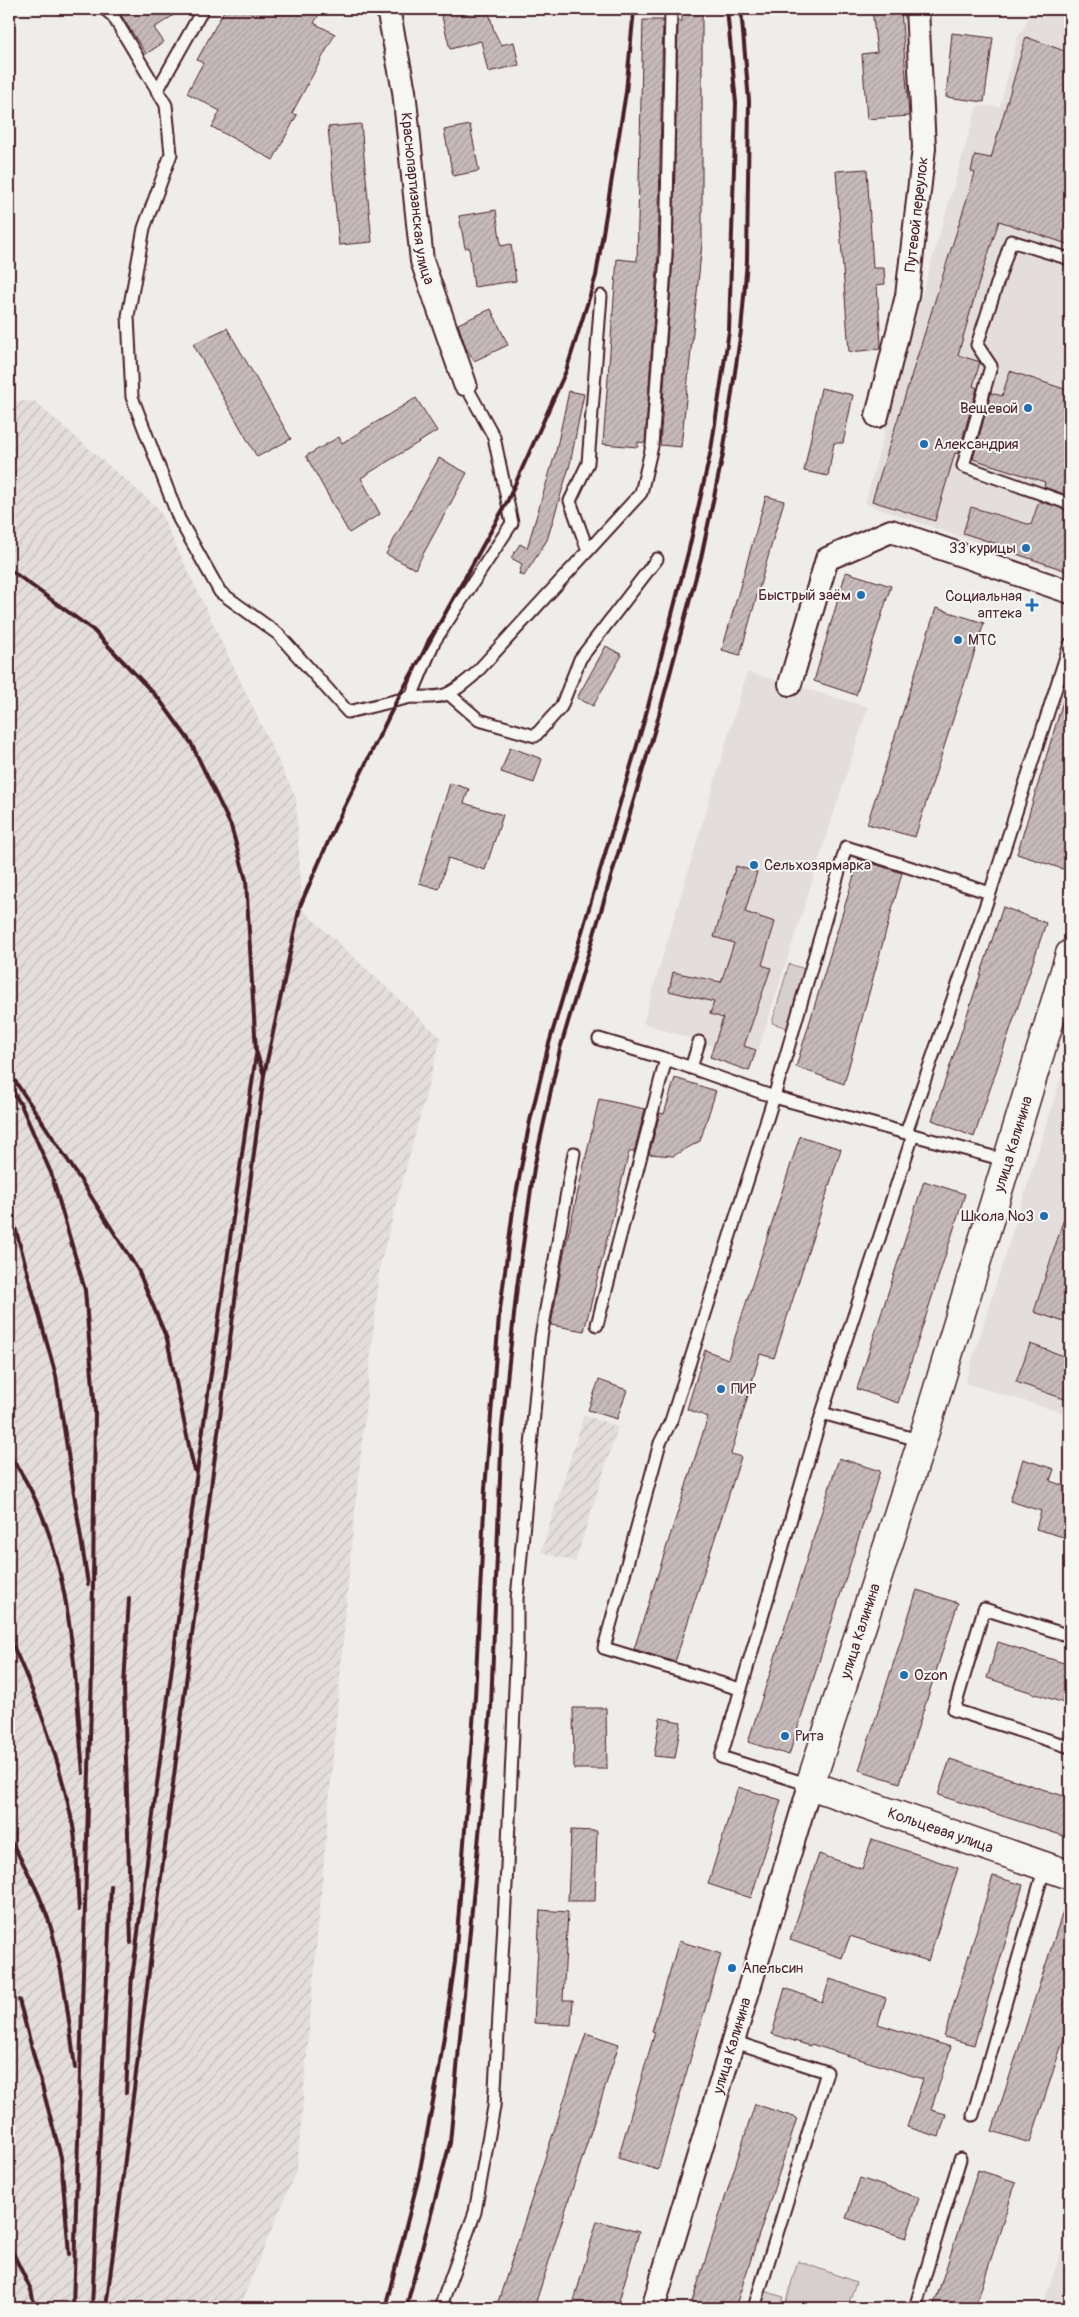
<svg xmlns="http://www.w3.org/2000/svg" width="1079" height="2317" font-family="Pangolin,sans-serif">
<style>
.built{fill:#e3dedc}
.industrial{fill:url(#industrial-furrows)}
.green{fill:#d7cfce;stroke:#90777c}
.building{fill:url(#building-hatch);stroke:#4a1f2b}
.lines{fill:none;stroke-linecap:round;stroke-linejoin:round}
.service-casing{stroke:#4a1f2b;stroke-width:15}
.minor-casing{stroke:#4a1f2b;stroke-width:26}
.tertiary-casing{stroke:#4a1f2b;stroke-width:31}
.service{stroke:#f6f6f2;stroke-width:11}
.minor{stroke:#f6f6f2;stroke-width:22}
.tertiary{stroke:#f6f6f2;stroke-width:28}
.rail{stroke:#4a1f2b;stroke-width:4}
.poi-dot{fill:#1f6fb2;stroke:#f6f6f2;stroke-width:2}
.labels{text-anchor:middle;stroke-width:4;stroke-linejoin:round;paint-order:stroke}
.street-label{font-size:15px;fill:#4a1f2b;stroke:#f6f6f2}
.poi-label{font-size:15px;fill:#4a1f2b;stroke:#f6f6f2;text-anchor:start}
</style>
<defs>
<pattern id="industrial-furrows" width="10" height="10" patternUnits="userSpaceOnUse" patternTransform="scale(1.25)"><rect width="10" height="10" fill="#e3dedc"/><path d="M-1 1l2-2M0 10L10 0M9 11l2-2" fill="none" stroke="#c4bebd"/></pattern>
<pattern id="building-hatch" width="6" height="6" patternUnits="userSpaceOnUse" patternTransform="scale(1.25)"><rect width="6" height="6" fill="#c6babb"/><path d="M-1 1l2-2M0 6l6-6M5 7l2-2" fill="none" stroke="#ac9fa1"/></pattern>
</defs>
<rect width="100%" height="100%" fill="#efedea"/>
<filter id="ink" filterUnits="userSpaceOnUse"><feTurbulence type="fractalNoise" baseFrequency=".02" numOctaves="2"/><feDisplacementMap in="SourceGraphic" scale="10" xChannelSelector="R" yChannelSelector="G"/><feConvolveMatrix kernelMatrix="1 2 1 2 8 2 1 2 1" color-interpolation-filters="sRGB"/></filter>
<g filter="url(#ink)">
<path class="built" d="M1031 9H1070V575L865 504 919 304 977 106H1000L1018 36 1026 24Z
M747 672 868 707 755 1060 643 1023Z
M1070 1049V1415L965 1383Z
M1070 2225V2308H1042Z"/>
<path class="industrial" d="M9 401H34L158 508 296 798 302 909 441 1038 380 1265 351 1551 297 2169 239 2308H9Z
M584 1415 618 1427 575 1562 541 1552Z"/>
<path class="green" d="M789 964 808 970 790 1029 772 1023Z
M798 2261 856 2282 847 2308H784Z
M765 2291 783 2297 779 2308H759Z"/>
<path class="building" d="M117 9H183L154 28 164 42 146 54Z
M225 9H322L314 23 335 34 292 113 297 115 273 160 212 127 220 111 187 93 203 63 197 60Z
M440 9H488L494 31 501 45 514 42 519 65 488 72 481 41 450 49Z
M682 9H702V244L681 447 660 445 673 256 678 21H682Z
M872 9H901L909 116 867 119 862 54 877 52Z
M643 20H663L658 255 645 443 638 442V447L603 444 617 259 637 261Z
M952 33 993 38 984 102 946 97Z
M1026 37 1070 53V245L999 221 976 292 958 355 980 362 973 386 977 388 958 454 955 453 935 521 872 501 975 173 971 171 975 155 991 158Z
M361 124 372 242 339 245 328 127Z
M470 125 479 171 453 176 444 130Z
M867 169 873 268H884L885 284 877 285 881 344 880 349 849 352 836 171Z
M496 210 501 246 511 244 516 281 474 287 469 247 465 248 459 216Z
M491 309 508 345 474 361 466 348 458 324Z
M227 328 291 439 257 457 193 344Z
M1010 371 1070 391V496L1044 487 1045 482 973 459 991 393 1002 396Z
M821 388 853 395 843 443H834L828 476 804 471Z
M569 391 584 394 570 464 547 540 524 576 519 574 522 564 511 558 520 544 527 548 556 451Z
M416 398 437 431 361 478 380 514 349 533 306 456 339 437 342 443Z
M439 458 467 473 415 569 386 554Z
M766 496 784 501 740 655 722 650Z
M1039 501 1070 511V572L999 548 1000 545 963 533 971 507 1031 525Z
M846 572 891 586 856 695 814 681Z
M936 608 984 623 915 837 867 824Z
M606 646 622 655 593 706 577 698Z
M1066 691 1070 692V855L1066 870 1017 854Z
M510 747 542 759 534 783 501 772Z
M450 783 469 789 464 803 503 815 485 870 448 858 439 889 419 883Z
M859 859 902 873 844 1084 796 1067Z
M736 866 757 872 745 912 775 922 762 965 771 968 744 1046 756 1050 749 1071 710 1057 723 1018 710 1014 714 1002 669 991 673 972 721 982 734 943 714 937Z
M1003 907 1046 923 974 1137 932 1120Z
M675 1078 716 1091 700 1141 673 1156 649 1154 660 1113 664 1114Z
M599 1099 645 1109 634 1152H629L584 1331 551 1325 564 1253Z
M800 1136 841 1149 774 1358 760 1354 731 1454 741 1457 675 1662 634 1649 708 1417 687 1409 705 1350 728 1359Z
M924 1181 965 1194 898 1403 857 1389Z
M1067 1209H1070V1324L1034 1312Z
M1030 1344 1070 1358V1401L1016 1382Z
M599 1380 627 1390 617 1419 588 1410Z
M839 1458 880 1471 789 1755 748 1742Z
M1023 1459 1054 1469 1050 1481 1070 1488V1539L1036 1529 1041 1511 1010 1501Z
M917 1590 958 1603 900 1783 859 1770Z
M998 1642 1070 1665V1705L987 1678Z
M573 1708H606L607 1769H574Z
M660 1718 681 1722 675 1758 654 1756Z
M950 1759 1070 1798V1838L938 1795Z
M738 1787 781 1800 751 1898 708 1884Z
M571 1830 597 1831 595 1901H568Z
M872 1839 958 1868 928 1961 850 1936 842 1958 790 1940 819 1854 862 1869Z
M993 1876 1023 1885 974 2045 944 2037Z
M1067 1899 1070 1900V2019L1030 2143 992 2131Z
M540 1910 568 1912 563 2000H573L571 2025 534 2023Z
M679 1941 721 1954 658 2170 618 2158 655 2032 652 2031Z
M830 1979 886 1998 878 2024 951 2047 931 2110 946 2114 939 2137 907 2127 923 2079 811 2044 810 2046 772 2034 785 1988 822 2002Z
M586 2033 619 2044 534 2308H496Z
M755 2104 797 2118 735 2308H690Z
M978 2170 1016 2182 975 2308H933Z
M860 2178 919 2198 906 2238 846 2218Z
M597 2221 639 2232 617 2308H572Z"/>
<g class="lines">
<g class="service-casing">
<path id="service" d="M105 9 113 16 166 105 171 154 144 228 128 316 132 397 179 519 220 592 278 634 348 712 411 697 434 642 512 523 494 437 465 384
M157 91 203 9
M1070 259 1011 241 977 345 991 366 963 466 1070 504
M588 551 570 501 588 463 601 296
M450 695 479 720 535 736 561 707 580 659 657 559
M411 697C445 698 448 697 474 675L641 493 652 446 666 255 671 9
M599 1039 666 1059 774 1097 846 847 990 893
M691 1068 699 1042
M906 1133 990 893 1070 644
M597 1325 666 1059
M822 1413 922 1441
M1070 1636 984 1609 954 1710 1070 1747
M740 1689 604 1648 660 1443 671 1421 774 1097 1008 1161
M810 1785 721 1757 822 1413 913 1135
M732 2041 827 2072 754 2308
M973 2115 1045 1866
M440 2308 475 2212 494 2107 507 1866 517 1643V1599L541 1337 574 1153
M915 2308 960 2159"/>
</g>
<g class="minor-casing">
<g id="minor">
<path id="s1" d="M388 9 404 91 422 261 465 384"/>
<path id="s2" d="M877 416 907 296 924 148 917 9"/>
<path d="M790 684 827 559 891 531 1070 592"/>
<path id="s3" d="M653 2308 810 1785"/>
</g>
</g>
<g class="tertiary-casing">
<g id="tertiary">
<path id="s4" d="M1070 954 922 1441 810 1785 1070 1875"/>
</g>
</g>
<use href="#service" class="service"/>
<use href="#minor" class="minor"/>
<use href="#tertiary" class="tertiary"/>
<path class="rail" d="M9 569 93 630 159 699 191 743 231 826 246 880 256 1051 264 1075C213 1486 156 1897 106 2308
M9 1072 69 1162 138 1270 167 1339 194 1470
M264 1075 300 906 335 826 396 702 507 502 566 371 596 276 626 92 634 9
M9 1084 21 1105 51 1173 85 1290 95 1411 92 1671 73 2308
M9 1211 15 1227 56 1376 88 1584
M9 1455C73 1540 74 1670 83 1773
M129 1598 124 1686 131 1943
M9 1637C37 1697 60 1760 73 1826 78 1853 77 1883 79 1910
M9 1838C25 1866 42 1897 51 1928 64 1974 69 2021 75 2068
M132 1979 196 1479 256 1055
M19 2000 61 2157 69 2254
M126 2093 132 1973
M9 2245 31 2290 35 2308
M92 2308 111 1886
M385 2308 418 2180 439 2070 455 1962 475 1697 485 1489 499 1317 513 1210 530 1121 548 1047 645 718 689 549 711 450 729 331 736 103 727 9
M406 2308 450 2143 491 1707 502 1427 517 1287 534 1168 560 1049 657 722 701 558 723 454 741 331 747 261 749 101 741 9"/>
</g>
</g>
<g class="poi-dot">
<circle cx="1028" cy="408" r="5"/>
<circle cx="924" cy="444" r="5"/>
<circle cx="1026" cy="548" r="5"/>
<circle cx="861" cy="595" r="5"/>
<path d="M1029.5 597.5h5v5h5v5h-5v5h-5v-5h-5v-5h5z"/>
<circle cx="958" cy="640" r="5"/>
<circle cx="754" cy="865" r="5"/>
<circle cx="1044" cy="1216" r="5"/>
<circle cx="721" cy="1389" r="5"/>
<circle cx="904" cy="1675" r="5"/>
<circle cx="785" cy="1736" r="5"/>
<circle cx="732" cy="1968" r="5"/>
</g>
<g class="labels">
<g class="street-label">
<text dy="5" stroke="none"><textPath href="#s1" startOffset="192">Краснопартизанская улица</textPath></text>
<text dy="5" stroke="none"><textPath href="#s2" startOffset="206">Путевой переулок</textPath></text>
<text transform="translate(1013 1144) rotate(-73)" y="5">улица Калинина</text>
<text transform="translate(860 1631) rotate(-72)" y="5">улица Калинина</text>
<text dy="5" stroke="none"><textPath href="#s4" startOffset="1009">Кольцевая улица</textPath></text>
<text dy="5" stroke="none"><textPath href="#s3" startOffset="274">улица Калинина</textPath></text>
</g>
<g class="poi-label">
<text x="1018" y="413" text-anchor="end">Вещевой</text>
<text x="934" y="449">Александрия</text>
<text x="1016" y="553" text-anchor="end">33 курицы</text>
<text x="851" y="600" text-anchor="end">Быстрый заём</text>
<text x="1022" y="601" text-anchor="end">Социальная<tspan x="1022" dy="17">аптека</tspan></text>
<text x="968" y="645">МТС</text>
<text x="764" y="870">Сельхозярмарка</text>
<text x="1034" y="1221" text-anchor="end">Школа №3</text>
<text x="731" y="1394">ПИР</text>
<text x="914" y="1680">Ozon</text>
<text x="795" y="1741">Рита</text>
<text x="742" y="1973">Апельсин</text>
</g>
</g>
<rect width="1079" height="2317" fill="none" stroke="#f6f6f2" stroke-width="30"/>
<rect x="15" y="15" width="1049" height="2287" fill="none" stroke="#4a1f2b" stroke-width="2" filter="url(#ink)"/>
</svg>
